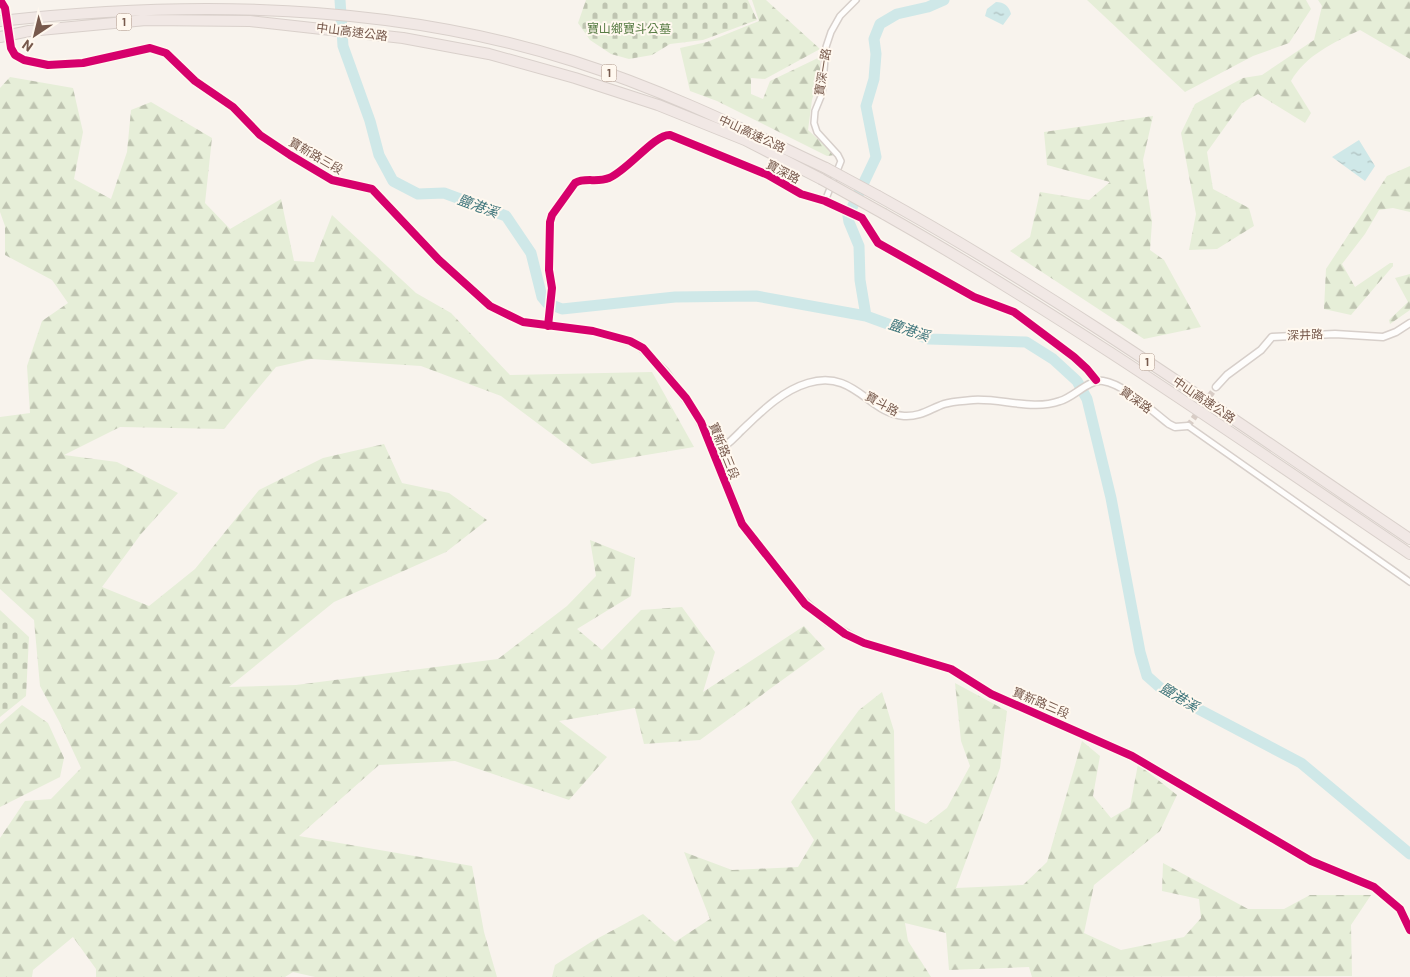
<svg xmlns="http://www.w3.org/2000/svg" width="1410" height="977" font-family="Barlow,'Noto Sans TC',sans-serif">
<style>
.forest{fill:url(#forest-firs)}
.cemetery{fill:url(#cemetery-stones)}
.water{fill:url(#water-ripples)}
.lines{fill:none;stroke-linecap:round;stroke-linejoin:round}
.river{stroke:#cfe8e8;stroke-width:11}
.tertiary-tunnel{stroke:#d8ccc5;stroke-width:6;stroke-dasharray:6 3;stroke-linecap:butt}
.minor-casing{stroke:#d7cfca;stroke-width:8}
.tertiary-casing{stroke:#d7cfca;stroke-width:9}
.motorway-casing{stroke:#d9d0cb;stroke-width:12}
.minor{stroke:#fefdfc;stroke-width:5}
.tertiary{stroke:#fefdfc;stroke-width:6}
.motorway{stroke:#f1e8e5;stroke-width:10}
.motorway-bridge-casing{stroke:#d9d0cb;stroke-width:12;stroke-linecap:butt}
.motorway-bridge{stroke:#f1e8e5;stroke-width:10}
.cycleway-casing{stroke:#fff8ef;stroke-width:11}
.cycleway{stroke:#d6006c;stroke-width:8}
.labels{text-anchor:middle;stroke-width:4;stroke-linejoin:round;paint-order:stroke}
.shield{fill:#fff8ef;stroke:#a0897d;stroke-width:1}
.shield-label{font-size:11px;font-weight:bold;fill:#77594c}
.park-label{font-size:12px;fill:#587c44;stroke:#fff8ef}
.street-label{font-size:12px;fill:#77594c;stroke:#fff8ef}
.water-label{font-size:14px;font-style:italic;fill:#40767c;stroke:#fff8ef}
</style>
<defs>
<pattern id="forest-firs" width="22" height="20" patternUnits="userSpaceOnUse" patternTransform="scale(1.25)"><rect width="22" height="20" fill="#e6eed8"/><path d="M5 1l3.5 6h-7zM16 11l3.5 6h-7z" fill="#bfc4b1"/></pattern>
<pattern id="cemetery-stones" width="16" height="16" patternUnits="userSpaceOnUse" patternTransform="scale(1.25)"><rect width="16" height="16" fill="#e6eed8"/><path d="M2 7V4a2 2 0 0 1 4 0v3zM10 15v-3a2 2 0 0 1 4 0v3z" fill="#bfc4b1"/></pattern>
<pattern id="water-ripples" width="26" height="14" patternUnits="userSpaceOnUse" patternTransform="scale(1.25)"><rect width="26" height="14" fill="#cfe8e8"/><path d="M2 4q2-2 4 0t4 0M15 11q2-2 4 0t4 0" fill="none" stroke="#adbfbe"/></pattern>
</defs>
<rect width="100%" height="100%" fill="#f8f3ed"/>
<path class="forest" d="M752 0H766L820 49 765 79 751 78V94L763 99 770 81 820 57V75L812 100 808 130 835 155 827 156 717 101 690 91 680 48 707 42 759 21Z
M1087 0H1306L1311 9 1289 43 1253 56 1185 92Z
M1318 0H1410V59L1360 30C1333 43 1306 55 1291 81L1311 113 1305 123 1258 94 1242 103 1207 152 1213 189 1249 208 1254 226 1217 249 1189 250 1196 214 1181 133 1195 104 1243 78 1262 75 1314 40 1322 6Z
M10 77 73 88 83 132 74 179 111 199 127 152 131 110 151 102 212 138 205 203 230 229 281 199 294 261 314 262 332 215 416 293 451 313 510 375 652 372 694 447 592 464 501 396 421 366 311 359 276 367 224 429 120 427 64 455 117 462 178 493 141 534 102 587 149 606 195 569 259 490 323 458 384 444 402 483 449 493 487 520 446 552 334 602 229 687 296 685 498 659 567 606 596 576 590 540 635 558 631 596 577 629 602 650 641 610 682 607 715 652 703 692 804 626 825 649 700 740 644 744 635 708 559 721 607 757 569 800 455 761 379 765 299 836 472 866 484 932 497 977H315L293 972 285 977H96V969L73 937 33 970 32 977H0V838L25 801 51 799 81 768 60 723 40 686 34 620 0 589V417L30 413 27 366 42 321 68 303 52 280 5 255V226L0 212V88Z
M1153 116 1143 160 1152 222 1150 250 1164 260 1201 327 1144 339 1010 251 1030 237 1040 192 1089 200 1110 182 1047 165 1044 132Z
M1410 166V212L1393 208 1379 210 1365 234 1342 264 1355 287 1390 263H1393V266L1351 315 1324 309 1326 269 1387 176Z
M1410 274V310L1390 324 1389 320 1408 302 1395 278Z
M955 683 1007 711 1000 768 956 888 1023 885 1047 862 1082 741 1100 756 1093 796 1111 818 1130 807 1138 764 1177 795 1160 831 1094 885 1084 933 1121 950 1184 937 1201 918 1199 899 1162 891 1163 863 1248 909H1284L1310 895H1371L1351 925 1352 976 1032 977 1029 967 949 970 946 933 905 923 908 941 931 977H552L555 965 591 942 643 914 675 942 710 919 684 852 732 870 798 867 814 840 791 802 859 710 882 692 894 731 895 811 926 824 947 808 970 766 961 741Z
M22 705 48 723 64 758 60 777 0 807V724Z"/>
<path class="cemetery" d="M586 0H748L757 20 703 40 670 44 652 55 629 59 611 54 590 40 578 23Z
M0 610 29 637 26 696 0 717Z"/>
<path class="water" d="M996 2C1004 2 1009 6 1011 14L1003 25 985 16 987 9Z
M1359 140 1375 166 1365 181 1332 157Z"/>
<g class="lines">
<path class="river" d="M340 0 343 46 370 121 379 155 393 181 418 194 444 193 506 216 531 253 542 297 547 303 562 309 675 297 756 296 866 316 929 339 1026 342 1053 359 1077 381 1087 399 1111 498 1140 652 1147 676 1164 691 1301 763 1410 854
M866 316 860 280 859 246 849 222 848 216 876 157 866 106 874 79 876 54 874 39 880 24 897 14 928 7 944 0"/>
<path class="tertiary-tunnel" d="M5 8 11 48
M1188 426 1216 387"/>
<g class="minor-casing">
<path id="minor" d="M825 201 841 161 838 155 817 132 814 123 815 111 822 94 826 47 831 32 840 16 856 0
M548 326 552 288 549 270 550 222 552 215 575 183C585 177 597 183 609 178 627 171 655 134 670 135L768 175 801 194 825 201 862 218 878 243 974 297 1014 312 1074 357 1087 369 1096 380
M1188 426 1410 582"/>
</g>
<g class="tertiary-casing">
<path id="tertiary" d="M0 0 5 8
M11 48 15 55 24 60 48 65 83 63 150 48 166 53 195 81 233 107 260 135 290 155 332 180 372 189 439 260 490 306 523 322 593 331 637 344 665 371 694 411 715 452 742 524 796 593 827 622 864 643 951 669 991 694 1132 756 1311 861 1374 887 1400 909 1410 930
M1216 387 1227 375 1261 350 1272 337 1335 334 1383 337 1396 332 1410 323
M715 452C725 448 733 439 741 431 760 413 781 391 808 383 854 369 868 413 904 416 920 417 930 409 944 404 953 401 964 401 973 400 1001 398 1033 411 1060 401 1074 397 1089 379 1103 381 1124 384 1152 411 1169 424L1175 427 1188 426"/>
</g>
<g class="motorway-casing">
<path id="motorway" d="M0 21C189 0 390 2 573 61 661 89 743 129 826 168
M0 37 29 31 146 20 250 21 403 38 489 54 575 78 658 105 745 140 821 179
M878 196C1063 298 1235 421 1410 539
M884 214C1066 317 1237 437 1410 554"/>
</g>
<use href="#minor" class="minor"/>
<use href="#tertiary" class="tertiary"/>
<use href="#motorway" class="motorway"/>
<g class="motorway-bridge-casing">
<path id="motorway-bridge" d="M826 168 878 196
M821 179 884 214"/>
</g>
<use href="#motorway-bridge" class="motorway-bridge"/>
<g class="cycleway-casing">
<path id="cycleway" d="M0 0 5 8 11 48 15 55 24 60 48 65 83 63 150 48 166 53 195 81 233 107 260 135 290 155 332 180 372 189 439 260 490 306 523 322 593 331 630 341 643 348 686 398 701 422 742 524 805 604 845 634 864 643 951 669 991 694 1132 756 1311 861 1374 887 1400 909 1410 930
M548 326 552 288 549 270 550 222 552 215 575 183C585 177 597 183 609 178 627 171 655 134 670 135L768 175 801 194 825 201 862 218 878 243 974 297 1014 312 1074 357 1087 369 1096 380"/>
</g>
<use href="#cycleway" class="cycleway"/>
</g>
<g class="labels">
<g class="shield">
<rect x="116.5" y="13.5" width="15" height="17" rx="4"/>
<rect x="601.5" y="64.5" width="15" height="17" rx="4"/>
<rect x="1139.5" y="353.5" width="15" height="17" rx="4"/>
</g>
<g class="shield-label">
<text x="124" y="26">1</text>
<text x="609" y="77">1</text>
<text x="1147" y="366">1</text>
</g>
<g class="park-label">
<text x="629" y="33">寶山鄉寶斗公墓</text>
</g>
<g class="street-label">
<text transform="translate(352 32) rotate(7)" y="4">中山高速公路</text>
<text transform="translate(823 72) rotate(-81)" y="4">寶深一路</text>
<text transform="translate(752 134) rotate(25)" y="4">中山高速公路</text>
<text transform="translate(316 156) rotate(30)" y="4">寶新路三段</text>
<text transform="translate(783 172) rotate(28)" y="4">寶深路</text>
<text transform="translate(1305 335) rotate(-2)" y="4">深井路</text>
<text transform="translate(1136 400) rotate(36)" y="4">寶深路</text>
<text transform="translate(1204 400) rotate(34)" y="4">中山高速公路</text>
<text transform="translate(882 404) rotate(29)" y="4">寶斗路</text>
<text transform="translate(724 451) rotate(68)" y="4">寶新路三段</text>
<text transform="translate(1041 703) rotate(23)" y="4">寶新路三段</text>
</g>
<g class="water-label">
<text transform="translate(478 206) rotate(20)" y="5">鹽港溪</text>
<text transform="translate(909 330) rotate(18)" y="5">鹽港溪</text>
<text transform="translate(1179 697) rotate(31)" y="5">鹽港溪</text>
</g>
</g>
<g transform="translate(35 35) rotate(215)" stroke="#fff8ef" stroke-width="4" paint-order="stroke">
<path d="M0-4L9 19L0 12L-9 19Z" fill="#77594c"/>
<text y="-8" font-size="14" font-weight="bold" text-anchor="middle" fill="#77594c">N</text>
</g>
</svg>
